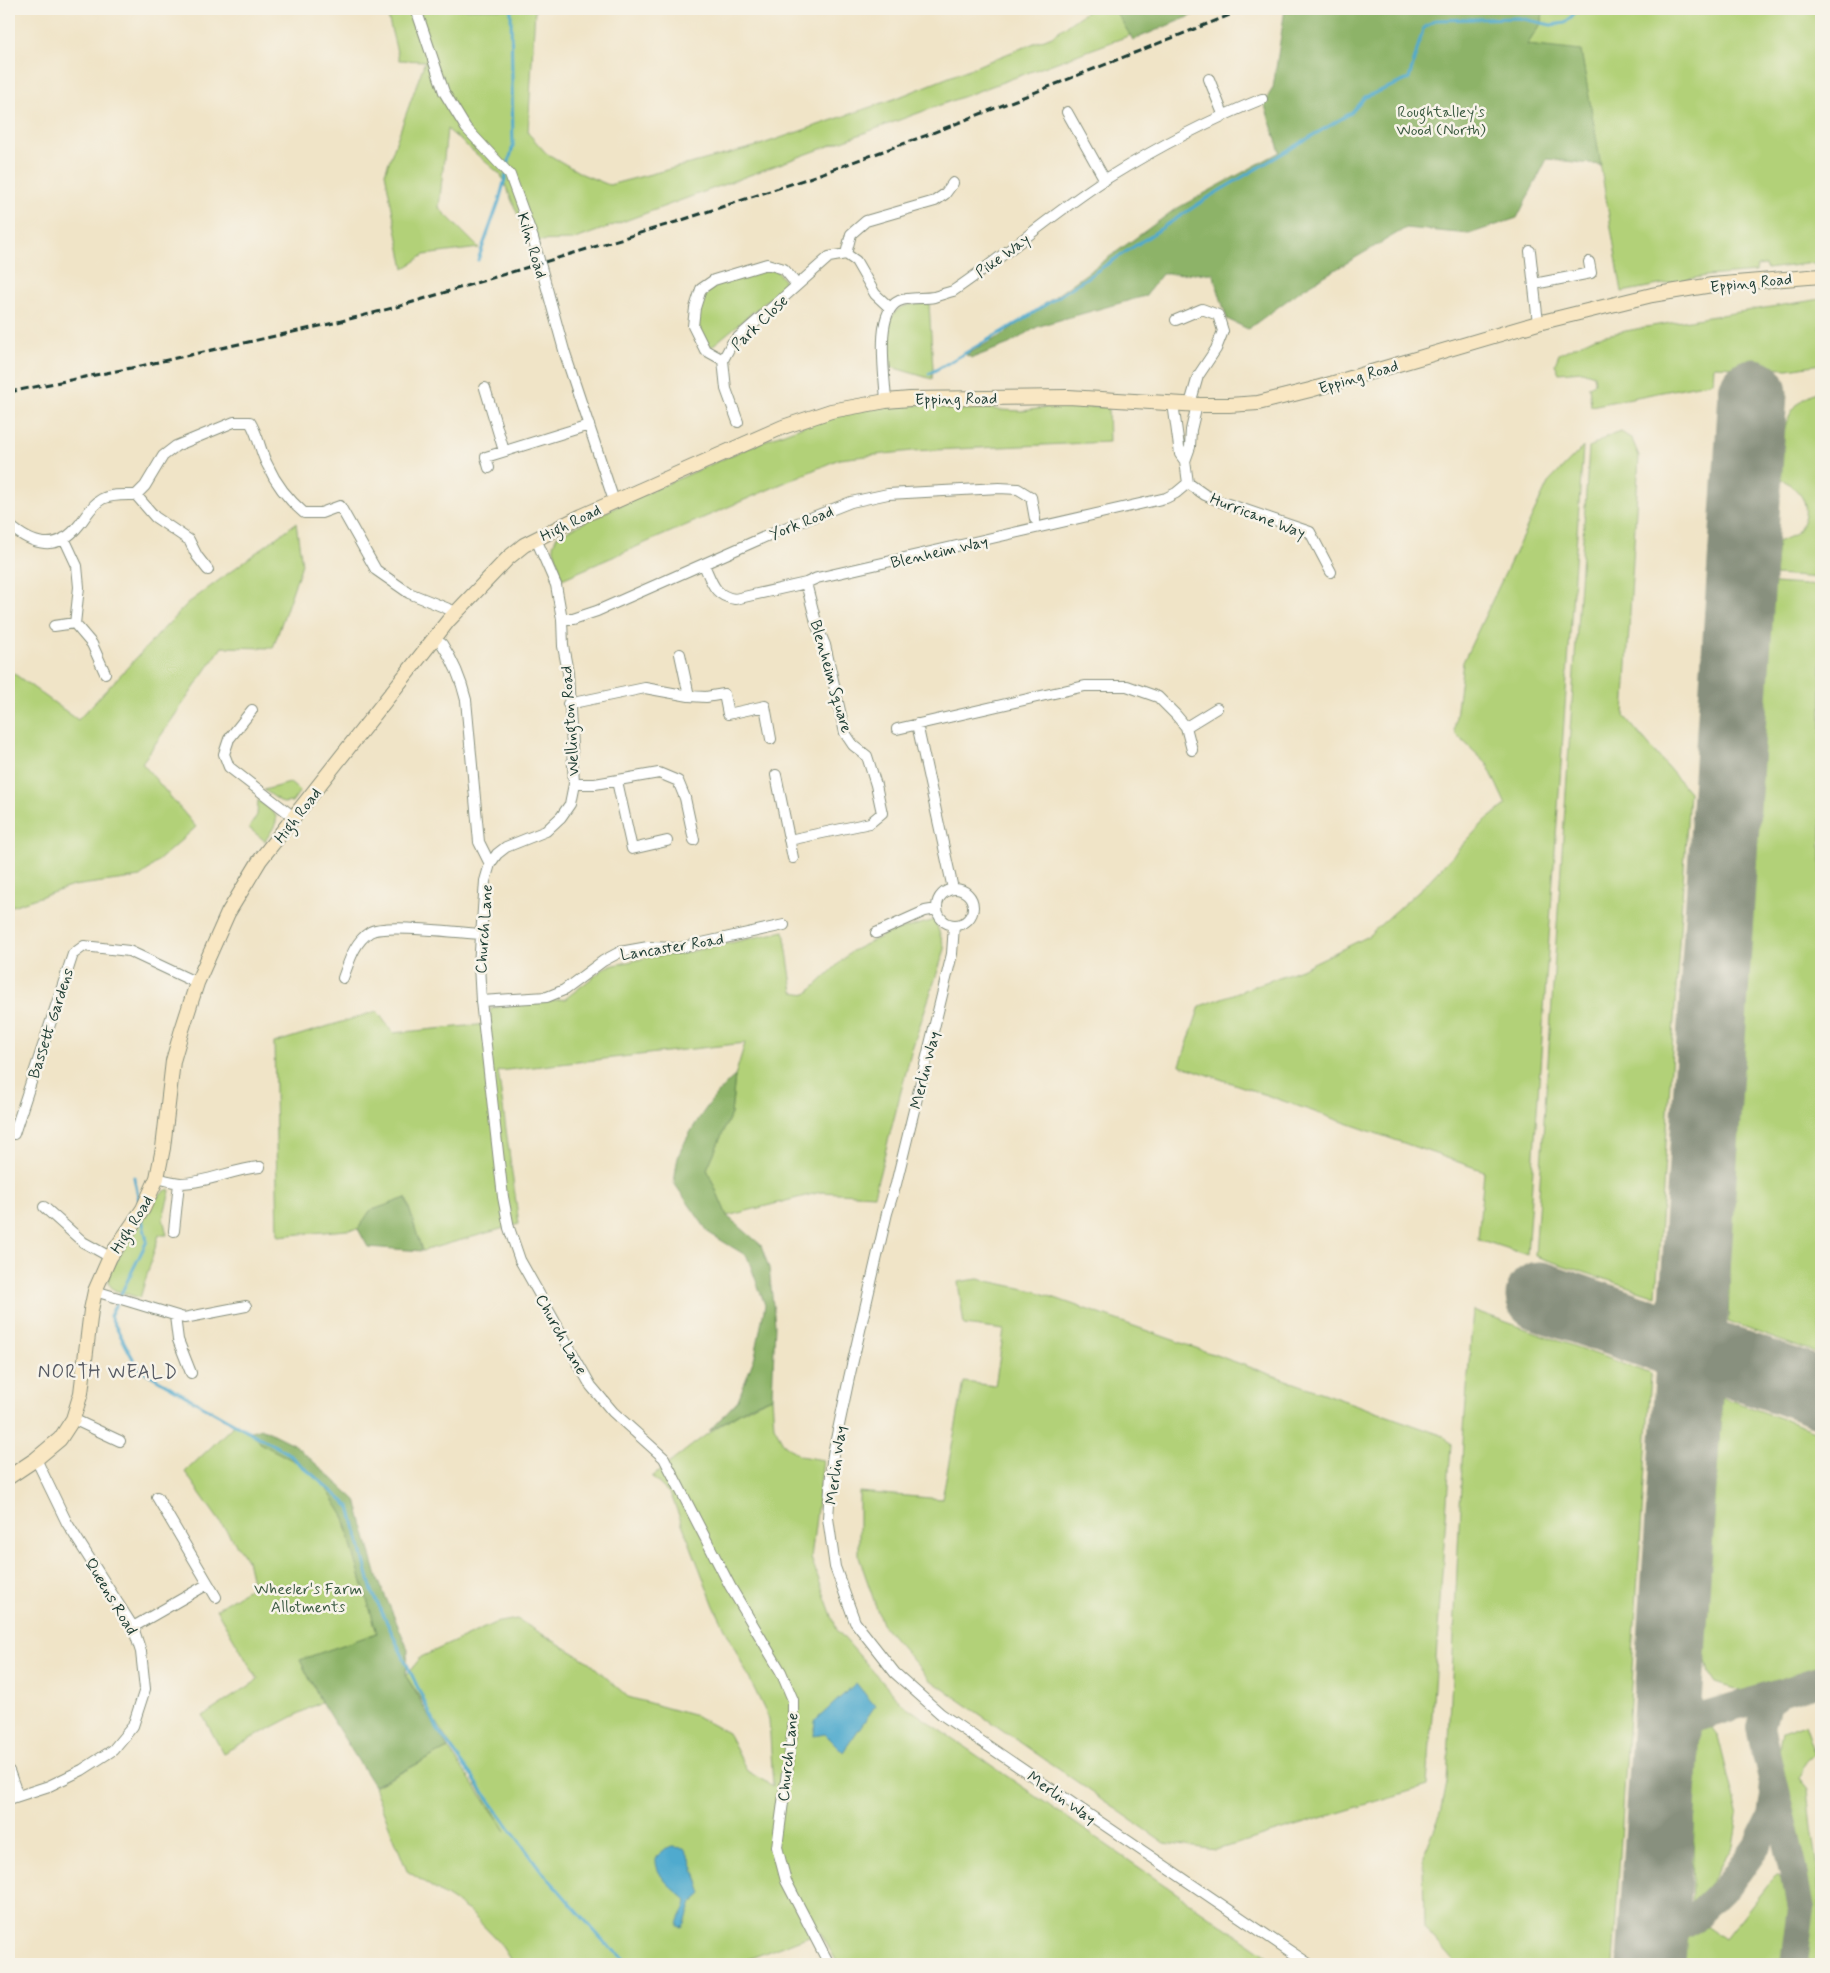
<svg xmlns="http://www.w3.org/2000/svg" width="1830" height="1973" font-family="Mynerve,sans-serif">
<style>
.green{fill:#b2d178;stroke:#688756}
.forest{fill:#8db368;stroke:#56784e}
.water{fill:#50aace;stroke:#387481}
.lines{fill:none;stroke-linecap:round;stroke-linejoin:round}
.stream{stroke:#50aace;stroke-width:3}
.taxiway{stroke:#88907e;stroke-width:28}
.runway{stroke:#88907e;stroke-width:69}
.street-casing{stroke:#88907e;stroke-width:12}
.secondary-casing{stroke:#88907e;stroke-width:16}
.street{stroke:#fff;stroke-width:10}
.secondary{stroke:#f9e7c3;stroke-width:14}
.rail{stroke:#1f3d34;stroke-width:3;stroke-dasharray:8 4;stroke-linecap:butt}
.labels{text-anchor:middle;stroke-width:5;stroke-linejoin:round;paint-order:stroke}
.park-label{font-size:16px;fill:#3c5b42;stroke:#f7f3e8}
.street-label{font-size:16px;fill:#1f3d34;stroke:#f7f3e8}
.quarter-label{font-size:19px;letter-spacing:1px;fill:#585c65;stroke:#f7f3e8}
</style>
<rect width="100%" height="100%" fill="#f7f3e8"/>
<filter id="ink" filterUnits="userSpaceOnUse"><feTurbulence type="fractalNoise" baseFrequency=".02" numOctaves="2"/><feDisplacementMap in="SourceGraphic" scale="10" xChannelSelector="R" yChannelSelector="G"/><feConvolveMatrix kernelMatrix="1 2 1 2 8 2 1 2 1" color-interpolation-filters="sRGB"/></filter>
<filter id="wash" filterUnits="userSpaceOnUse"><feTurbulence type="fractalNoise" baseFrequency=".0096" numOctaves="4" result="noise"/><feDisplacementMap in="SourceGraphic" scale="20" xChannelSelector="R" yChannelSelector="G"/><feGaussianBlur stdDeviation="1.12" result="paint"/><feColorMatrix in="noise" values="0 0 0 0 0 0 0 0 0 0 0 0 0 0 0 0 0 1.4 0 .05"/><feComposite in="paint" operator="in"/></filter>
<g filter="url(#wash)">
<rect width="100%" height="100%" fill="#f0e4c7"/>
<path class="green" d="M386 9H535L528 133 546 153 582 174 609 185 754 147 894 99 1052 36 1090 9H1195L1166 22 573 240 529 241 501 175 447 129 439 208 479 248 424 255 404 269 385 173 425 61 399 60Z
M1543 9H1821V262L1767 269 1765 265 1757 266 1756 272 1706 276 1622 292 1581 52 1527 45 1542 22Z
M768 267 775 269 787 284 711 347 701 336 698 324 697 310 705 295 712 286Z
M1821 299V364L1788 369 1714 366 1713 382 1591 406 1589 386 1595 383 1594 375 1582 371 1559 373 1555 364 1559 354 1595 337 1652 326Z
M929 303 933 368 932 379 891 367C890 346 880 310 909 305 915 304 923 304 929 303Z
M1821 390V578L1775 575 1778 542C1783 539 1791 537 1796 533 1801 528 1803 522 1805 515 1808 497 1794 487 1780 478 1782 441 1779 404 1821 390Z
M909 405H974L999 410 1023 411 1057 406 1108 407 1109 442 912 451 839 459 562 579 553 545 557 536C604 512 652 490 701 469 747 448 793 427 842 414 864 409 887 407 909 405Z
M1621 432 1632 439 1639 456 1624 716 1689 792 1656 1296 1535 1256 1589 448 1608 436Z
M1583 447 1527 1255 1478 1239 1484 1171 1180 1065 1200 1006 1301 969 1367 937 1426 884 1486 820 1506 805 1487 764 1454 732 1463 662 1548 483Z
M296 523 302 564 273 648 222 647 142 763 196 827 140 877 73 886 9 907V670L78 720 187 604Z
M1774 583 1821 586V1355L1728 1322 1731 1233 1767 668Z
M290 783 300 791 292 802 283 803 264 790Z
M258 800C281 817 281 817 265 841L249 828 257 815Z
M935 920 945 949 912 1049 874 1195 821 1192 727 1216 707 1169 731 1114 735 1076 745 1043 498 1071 519 1224 422 1251 406 1198 370 1211 358 1229 278 1236 274 1043 377 1011 393 1033 488 1024 491 1008 565 999 606 967 650 957 680 954 784 931 793 992 807 994 852 951 888 933Z
M169 1189 170 1191 163 1218 167 1235H159L140 1298 114 1290 108 1283 110 1272 153 1203 161 1193Z
M978 1279 1035 1291 1444 1436 1451 1444 1427 1786 1216 1850 1165 1843 929 1679 882 1624 859 1557V1492L942 1499 964 1382 995 1386 1004 1330 964 1325 958 1282Z
M1473 1310 1651 1374 1613 1964H1456L1424 1928 1423 1857 1441 1813 1447 1783 1463 1442Z
M772 1397 774 1426 784 1444 800 1456 823 1460 811 1558 837 1630 901 1703 1279 1964H838L820 1932 735 1964H513L499 1942 469 1911 407 1871 374 1787 448 1748 506 1831 406 1676 421 1657 495 1623 517 1619 589 1662 628 1697 696 1716 728 1733 747 1771 773 1786 769 1719 714 1606 671 1495 652 1477C691 1446 726 1416 772 1397Z
M1722 1397 1821 1433V1667L1741 1691 1716 1683 1708 1671 1704 1658Z
M235 1424 298 1458 325 1480 342 1510 351 1545 377 1633 300 1660 321 1702 223 1753 203 1716 258 1680 216 1609 253 1586 247 1560 185 1472Z
M1805 1724 1816 1755C1806 1759 1803 1769 1799 1778L1808 1789 1812 1829 1819 1874 1820 1932 1817 1964H1803C1806 1943 1812 1918 1809 1896 1802 1845 1769 1782 1782 1732Z
M1707 1727 1712 1728 1718 1736 1738 1816 1733 1845 1716 1875 1691 1906 1698 1732Z
M1778 1875 1788 1883 1791 1899 1787 1964H1684C1685 1945 1683 1934 1701 1922L1725 1939 1769 1883Z"/>
<path class="forest" d="M1114 9H1207L1133 40Z
M1285 9H1543L1542 22 1527 45 1581 51 1601 165 1547 159 1517 218 1469 234 1406 228 1304 288 1248 329 1227 319 1213 273 1162 274 1145 296 1049 323 1037 327 1009 344 972 358 966 355 1002 335 1174 210 1280 152 1264 103 1273 88Z
M735 1076 731 1114 707 1169 727 1216 761 1245 769 1268 775 1324 772 1397 752 1405 709 1431 738 1400 755 1356 765 1305 747 1256 709 1233 674 1183C676 1173 676 1161 680 1152 691 1128 715 1092 735 1076Z
M406 1198 422 1251 368 1247 358 1229 370 1211Z
M261 1428 295 1445 356 1500 377 1577 408 1649 406 1676 448 1748 374 1786 322 1703 300 1660 377 1633 351 1545 345 1518 323 1483 296 1462 261 1444 251 1431Z"/>
<path class="water" d="M856 1683 875 1706 843 1752 825 1734 814 1736 815 1721Z
M673 1847 684 1848 691 1860 702 1894 692 1903 685 1923 682 1927 678 1926C679 1915 686 1911 687 1901 675 1889 654 1877 656 1857L664 1850Z"/>
<g class="lines">
<path class="stream" d="M507 169 513 146 511 9
M478 260 499 201 506 175
M929 374 1024 319 1212 195 1351 113 1365 97 1409 79 1423 29 1435 20 1519 18 1551 25 1565 23 1579 9
M134 1177 140 1205
M142 1219 147 1241 110 1316 138 1368 206 1408 286 1452 350 1507 372 1591 438 1730 540 1869 605 1943 630 1964"/>
<path class="taxiway" d="M1665 1727 1780 1693
M1653 1931H1672L1692 1920 1730 1883 1757 1845 1772 1815 1775 1795
M1794 1964 1801 1908 1794 1871 1760 1728 1766 1704 1780 1693 1821 1680"/>
<path class="runway" d="M1540 1296 1821 1393
M1651 1964 1753 393"/>
</g>
</g>
<g filter="url(#ink)">
<g class="lines">
<g class="street-casing">
<path id="street" d="M416 9 444 92 466 128 510 175 533 238 565 354 614 501
M1209 79 1223 114
M1067 112 1105 180
M1530 251 1538 323
M846 254 851 234 866 221 935 201 945 194 953 183
M1534 284 1591 273 1589 262
M1176 320 1202 309 1218 315 1223 331 1216 349 1198 376 1190 404
M723 360 705 350 693 326 695 308 701 289 714 280 767 264 784 269 797 285
M485 388 504 451
M886 401C885 377 874 312 899 301 910 297 923 299 934 297 940 295 946 293 953 291 1005 256 1053 213 1106 179 1156 148 1207 121 1262 99
M1173 403 1180 454 1185 461
M1200 405 1196 409 1191 430 1190 447 1185 461 1188 483 1205 495 1219 501 1310 532 1331 572
M738 422 726 389 723 360 732 343 829 257 846 254 856 261 875 294 890 308
M489 468 486 457 589 425
M136 495 155 517 189 540 197 556 208 570
M9 525C32 545 57 553 79 525 86 517 91 505 102 499 112 494 126 495 136 495L145 486 163 456 176 446 234 422H250C259 436 260 452 268 466 276 484 289 500 304 513H321L340 506 376 570 409 593 456 612
M64 538 77 566 79 587 75 624 92 644 105 673
M536 539 556 585 562 619 563 646 568 672 574 784 570 804 561 817 546 831 506 847 497 854 490 864 485 881 479 965 481 1001 503 1197 509 1228 520 1260 591 1386 613 1412 664 1458 730 1586 781 1672 793 1700V1728L777 1847 786 1881 829 1964
M704 565C712 582 714 596 735 599L806 583 817 578 1166 498 1176 493 1188 483
M562 619H573L597 611 785 528 851 502 888 494 999 488 1018 489 1031 497 1035 519
M54 626 75 623
M442 644C454 662 461 679 466 700L479 842 490 864
M680 654 689 696
M568 704 645 688 689 696 706 697 724 694 728 714 765 706 771 739
M252 710 229 739 224 754 229 767 295 818
M917 724 953 889
M1186 727 1217 708
M897 729 1085 686H1127L1158 697 1176 715 1186 727 1192 750
M776 775 793 858
M617 781 632 849 667 841
M574 784H595L659 773 678 781 685 798 694 840
M789 840 870 823 882 813 876 785 867 756 853 745 845 733 825 645 817 626 806 583
M937 907a18 18 0 1 1 36 0a18 18 0 1 1-36 0Z
M954 925 952 954 896 1184 887 1213 849 1378 834 1449 832 1461 828 1518 835 1567 855 1622 895 1673 941 1714 1309 1964
M876 933 925 911 937 909
M343 978C349 962 354 942 370 932 385 923 461 933 482 934
M481 1001 547 997 564 990 603 961 620 952 648 947 679 948 784 925
M14 1134 73 954 84 946 129 951 197 983
M157 1178C165 1180 172 1182 180 1183 207 1183 233 1169 260 1167
M44 1207 83 1242 110 1257
M174 1231 179 1183
M95 1291 184 1318 246 1306
M175 1316 178 1340 191 1373
M73 1419 120 1441
M157 1497 216 1597
M133 1627 208 1584
M9 1771 18 1796
M9 1799 49 1786 82 1770 113 1750 133 1726 145 1689 141 1652 133 1627 67 1523 36 1459"/>
</g>
<g class="secondary-casing">
<path id="secondary" d="M9 1477 36 1459 60 1439 73 1419 81 1393 91 1310 95 1291 110 1257 143 1209 157 1178 163 1148 173 1061 181 1033 197 983 228 913 260 860 448 621 508 558 524 545 582 516 783 427 831 411 886 401 910 399 1068 397 1200 405H1229L1258 403 1310 390 1538 323 1652 295 1712 285 1821 276"/>
</g>
<use href="#street" class="street"/>
<use href="#secondary" class="secondary"/>
<path class="rail" d="M9 392 131 368 334 323 400 306 676 222 809 178 930 134 1245 9"/>
</g>
</g>
<g class="labels">
<g class="park-label">
<text x="1441" y="117">Roughtalley's<tspan x="1441" dy="18">Wood (North)</tspan></text>
<text x="308" y="1594">Wheeler's Farm<tspan x="308" dy="18">Allotments</tspan></text>
</g>
<g class="street-label">
<text transform="translate(533 245) rotate(73)" y="6">Kiln Road</text>
<text transform="translate(1002 255) rotate(-36)" y="6">Pike Way</text>
<text transform="translate(1751 282) rotate(-6)" y="6">Epping Road</text>
<text transform="translate(759 322) rotate(-44)" y="6">Park Close</text>
<text transform="translate(1358 376) rotate(-17)" y="6">Epping Road</text>
<text transform="translate(956 398) rotate(-1)" y="6">Epping Road</text>
<text transform="translate(1258 515) rotate(21)" y="6">Hurricane Way</text>
<text transform="translate(570 522) rotate(-26)" y="6">High Road</text>
<text transform="translate(801 522) rotate(-22)" y="6">York Road</text>
<text transform="translate(939 551) rotate(-13)" y="6">Blenheim Way</text>
<text transform="translate(832 676) rotate(74)" y="6">Blenheim Square</text>
<text transform="translate(569 721) rotate(-94)" y="6">Wellington Road</text>
<text transform="translate(297 815) rotate(-52)" y="6">High Road</text>
<text transform="translate(483 929) rotate(-86)" y="6">Church Lane</text>
<text transform="translate(672 946) rotate(-9)" y="6">Lancaster Road</text>
<text transform="translate(50 1023) rotate(-72)" y="6">Bassett Gardens</text>
<text transform="translate(924 1070) rotate(-76)" y="6">Merlin Way</text>
<text transform="translate(131 1224) rotate(-58)" y="6">High Road</text>
<text transform="translate(562 1334) rotate(61)" y="6">Church Lane</text>
<text transform="translate(835 1465) rotate(-83)" y="6">Merlin Way</text>
<text transform="translate(112 1596) rotate(59)" y="6">Queens Road</text>
<text transform="translate(787 1757) rotate(-84)" y="6">Church Lane</text>
<text transform="translate(1062 1797) rotate(35)" y="6">Merlin Way</text>
</g>
<g class="quarter-label">
<text x="108" y="1378">NORTH WEALD</text>
</g>
</g>
<rect width="1830" height="1973" fill="none" stroke="#f7f3e8" stroke-width="30"/>
</svg>
